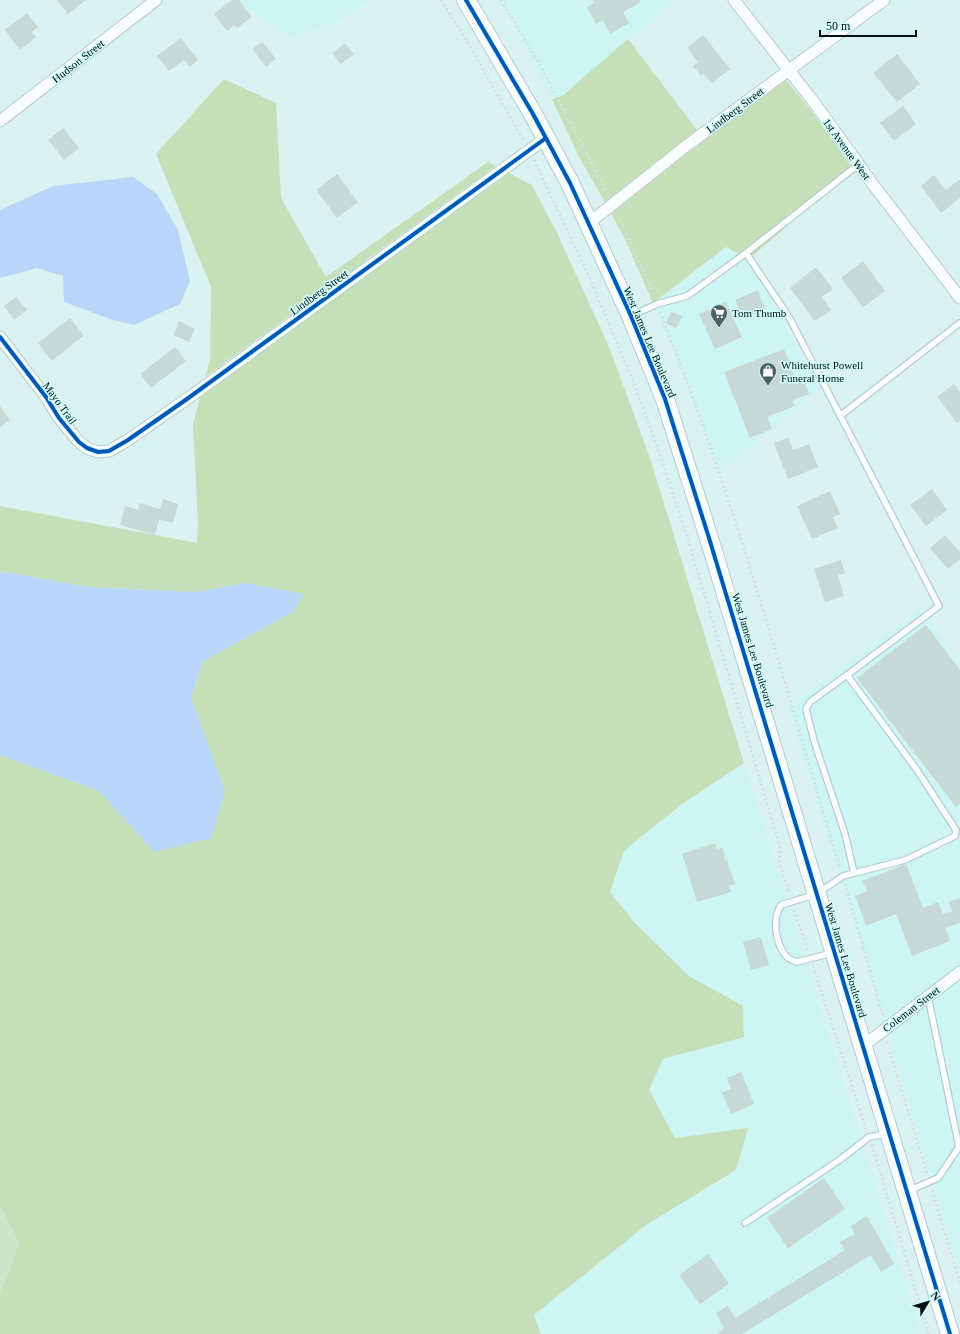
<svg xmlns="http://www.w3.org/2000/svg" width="960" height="1334" font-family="'Times New Roman',serif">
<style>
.built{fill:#ccf5f4}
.green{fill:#cde4c8}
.forest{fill:#c5e0b9}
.water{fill:#b8d6f9}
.building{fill:#c7d9d5}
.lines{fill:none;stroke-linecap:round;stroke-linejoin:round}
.service-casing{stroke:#b8cccb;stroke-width:8}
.minor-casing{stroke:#b8cccb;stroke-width:13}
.primary-casing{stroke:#b8cccb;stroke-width:20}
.path{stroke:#d7dede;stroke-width:2.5;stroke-dasharray:2 3;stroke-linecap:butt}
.service{stroke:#f9fdfd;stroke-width:5.5}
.minor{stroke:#f9fdfd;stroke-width:11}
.primary{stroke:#f9fdfd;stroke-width:18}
.cycleway-casing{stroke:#d0fdfb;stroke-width:6}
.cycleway{stroke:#0057b8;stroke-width:4}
.labels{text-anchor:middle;stroke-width:3;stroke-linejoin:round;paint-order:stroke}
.street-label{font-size:11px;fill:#031111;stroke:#d0fdfb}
.poi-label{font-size:11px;fill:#031111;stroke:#d0fdfb;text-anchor:start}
</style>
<rect width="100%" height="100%" fill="#daf2f2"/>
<path class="built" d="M239 0H370L334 23 289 38 243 6Z
M500 0H673L562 96 552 99Z
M727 247 749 259 819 389 719 472 712 448 653 303Z
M922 608 960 664V965L884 1022 788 707Z
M744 763 921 1334H541L534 1315 649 1223 736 1170 748 1128 675 1138 649 1090 663 1059 696 1049 743 1006 689 976 634 922 610 892 624 851 682 804Z
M960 980V1273L888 1035Z"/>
<path class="green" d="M0 1206 19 1243 0 1294Z"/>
<path class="forest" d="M628 39 697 130 605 202 579 157 552 99 562 96Z
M224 79 276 103 281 198 326 277 488 162 496 166 205 377 210 359 211 287 156 154Z
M786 80 810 109 853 169 749 259 726 247 653 303 624 237 611 214 690 151Z
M509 173 532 185 558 235 610 349 651 461 744 763 682 804 624 851 610 892 634 922 689 976 743 1006 744 1037 663 1059 649 1090 675 1138 748 1128 736 1170 649 1223 534 1315 541 1334H0V1294L19 1243 0 1206V755L99 791 154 852 207 745 191 698 203 661 293 612 303 594 245 583 194 592 88 587 4 572 0 573V506L197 543 198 522 193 425 200 397Z"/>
<path class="water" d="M133 177 157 194 178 230 190 281 180 304 134 325 110 319 64 302 63 276 37 268 0 278V210L53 186Z
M4 572 88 587 194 592 245 583 304 594 293 612 203 661 191 698 225 791 211 838 154 852 99 791 0 755V573Z"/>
<path class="building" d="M57 0H86L68 14Z
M232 0H239L252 17 237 28 234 25 227 31 214 14Z
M592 0H640L641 2 623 12 629 23 610 34 603 20 596 24 587 7 594 3Z
M27 13 38 27 32 32 36 37 20 50 5 30Z
M703 35 730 69 712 83 704 74 701 76 693 66 698 62 687 48Z
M181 38 198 60 190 67 184 60 169 71 157 56Z
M262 42 276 59 266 67 252 49Z
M345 43 354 54 341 64 332 53Z
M897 54 920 84 897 102 873 73Z
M903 106 916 124 894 141 880 123Z
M63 128 79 148 64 160 48 140Z
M337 174 358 202 337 218 316 190Z
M934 175 946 190 960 179V198L941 213 921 186Z
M863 261 885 291 863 307 841 278Z
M816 267 833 289 822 297 831 310 815 321 790 288Z
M758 290 765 309 743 318 735 300Z
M16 297 27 310 14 320 4 306Z
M726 302 742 337 715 349 699 314Z
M671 312 682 316 676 328 666 323Z
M70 318 84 335 52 361 38 343Z
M179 321 195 329 189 342 173 335Z
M175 347 186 361 151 388 140 374Z
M784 349 795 378 802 375 809 394 793 400 795 406 767 417 772 429 750 438 724 372Z
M954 384 960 392V421L957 423 937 397Z
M0 406 10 420 0 427Z
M788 438 793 450 809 444 818 467 788 479 774 443Z
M932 489 947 510 926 526 910 505Z
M830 491 840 514 833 517 838 528 812 539 797 506Z
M163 499 178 504 173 523 159 519 155 535 120 525 125 506 138 510 140 503 160 509Z
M945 535 960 552V559L948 569 930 548Z
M841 560 845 573 838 575 844 596 825 602 814 569Z
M926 625 960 670V804L956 807 857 678Z
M715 843 717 849 723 848 725 861 727 860 735 884 729 886 731 892 697 902 682 854Z
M906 864 923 908 938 902 943 914 952 911 948 902 960 898V923L945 928 950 941 912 956 896 914 866 926 855 896 867 891 862 881Z
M761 937 769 965 751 970 743 942Z
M741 1072 754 1104 731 1114 722 1092 731 1089 727 1078Z
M824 1178 845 1209 788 1248 767 1218Z
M867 1216 894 1264 881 1272 871 1255 742 1334H717L724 1328 716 1313 728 1306 735 1318 845 1250 840 1242 855 1234 851 1226Z
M708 1254 729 1284 700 1304 679 1275Z"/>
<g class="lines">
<g class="service-casing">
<path id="service" d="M746 253 789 317 939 606 847 675 917 770 956 830 955 836 905 860 843 876 817 894 781 905C772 920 775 942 786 956 788 959 793 960 797 962L832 953
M633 315 657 304 687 296 746 253 859 164
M840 416 960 323
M847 675 810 702 806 709 814 741 845 834 854 873
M908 1191 938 1178 959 1147 928 996
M745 1223 841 1159 869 1137 887 1134"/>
</g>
<g class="minor-casing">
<path id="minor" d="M734 0 816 105 872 183 960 298
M0 121 156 0
M589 223 686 146 884 0
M0 337 46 397 59 418 79 442 87 448 98 452 109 451 128 440 187 399 546 138
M863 1046 960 972"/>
</g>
<g class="primary-casing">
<path id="primary" d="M466 0 533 114 570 183 631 316 665 399 709 538 950 1334"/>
</g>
<path class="path" d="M441 0 465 38 524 141
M501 0 539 63 608 194
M534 160 590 279 630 373 658 449 686 533 781 850 779 862 789 893
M618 215 654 296
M660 312C733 493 784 682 840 868
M845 884 883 1016
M794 910 808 950
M813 966 866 1129
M887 1042 927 1173
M872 1145 929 1334
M932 1190 960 1283"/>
<use href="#service" class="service"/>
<use href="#minor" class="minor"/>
<use href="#primary" class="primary"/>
<g class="cycleway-casing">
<path id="cycleway" d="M466 0 533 114 570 183 631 316 665 399 709 538 950 1334
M0 337 46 397 59 418 79 442 87 448 98 452 109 451 128 440 187 399 546 138"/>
</g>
<use href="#cycleway" class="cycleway"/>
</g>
<defs>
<g id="supermarket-pin" transform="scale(0.9)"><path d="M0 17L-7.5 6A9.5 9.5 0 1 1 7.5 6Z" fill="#4e6060" stroke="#d0fdfb"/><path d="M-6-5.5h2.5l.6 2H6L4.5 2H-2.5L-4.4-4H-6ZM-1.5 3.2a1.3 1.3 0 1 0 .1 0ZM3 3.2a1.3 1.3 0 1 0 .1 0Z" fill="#fff"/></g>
<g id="shop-pin" transform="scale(0.9)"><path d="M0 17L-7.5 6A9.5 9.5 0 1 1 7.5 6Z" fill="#4e6060" stroke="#d0fdfb"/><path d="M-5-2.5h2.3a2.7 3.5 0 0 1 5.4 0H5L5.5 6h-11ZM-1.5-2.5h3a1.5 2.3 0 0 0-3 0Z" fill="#fff"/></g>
</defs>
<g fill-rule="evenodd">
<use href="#supermarket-pin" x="719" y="313"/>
<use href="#shop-pin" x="768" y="371"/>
</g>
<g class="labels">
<g class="street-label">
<text transform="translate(78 61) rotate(-38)" y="4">Hudson Street</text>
<text transform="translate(735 110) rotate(-37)" y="4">Lindberg Street</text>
<text transform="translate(847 149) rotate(54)" y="4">1st Avenue West</text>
<text transform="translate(319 292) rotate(-36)" y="4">Lindberg Street</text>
<text transform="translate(650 342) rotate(67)" y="4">West James Lee Boulevard</text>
<text transform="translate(60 403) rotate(54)" y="4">Mayo Trail</text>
<text transform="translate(753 650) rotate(73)" y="4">West James Lee Boulevard</text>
<text transform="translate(846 960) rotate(73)" y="4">West James Lee Boulevard</text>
<text transform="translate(911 1009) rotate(-37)" y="4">Coleman Street</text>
</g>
<g class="poi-label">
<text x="732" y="317">Tom Thumb</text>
<text x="781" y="369">Whitehurst Powell<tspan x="781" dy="13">Funeral Home</tspan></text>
</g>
</g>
<g transform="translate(928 1302) rotate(52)" stroke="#d0fdfb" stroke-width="3" paint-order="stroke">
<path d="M0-3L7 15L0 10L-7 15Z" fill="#031111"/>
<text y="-6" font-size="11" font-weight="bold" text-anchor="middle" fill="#031111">N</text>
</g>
<path d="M820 30v6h96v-6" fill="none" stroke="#031111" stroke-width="2"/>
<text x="826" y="30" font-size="12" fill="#031111" stroke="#d0fdfb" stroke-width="3" paint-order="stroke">50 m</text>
</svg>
